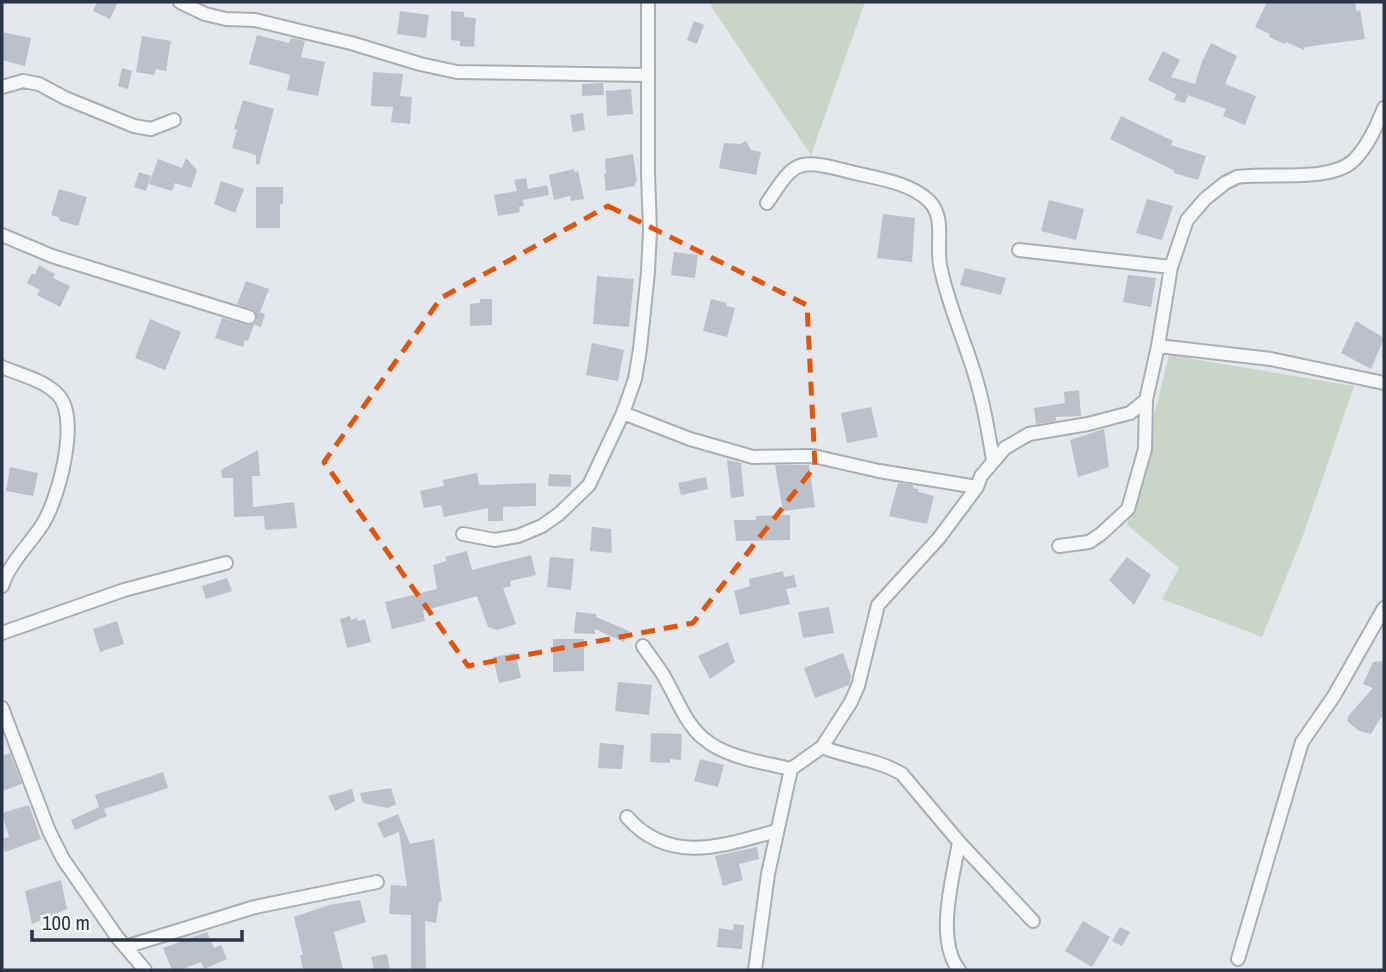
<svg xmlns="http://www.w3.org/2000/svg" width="1386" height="972" font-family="'Archivo Narrow',sans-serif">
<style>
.green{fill:#c9d6c5}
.building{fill:#bbc0ca}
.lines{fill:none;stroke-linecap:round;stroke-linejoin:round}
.street-casing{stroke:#a9aeb7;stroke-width:16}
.street{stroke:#f7f8fa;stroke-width:12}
.marked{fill:none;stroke:#df570f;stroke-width:5;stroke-dasharray:14 9;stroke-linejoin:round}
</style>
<rect width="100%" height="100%" fill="#e4e7ec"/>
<path class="green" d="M713 2H865L811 155 711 6Z
M1169 355 1354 386 1304 533 1262 637 1162 599 1179 568 1127 525Z"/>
<path class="building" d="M97 2H118L110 19 93 11Z
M1267 2H1355L1357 12 1360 10 1365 39 1305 47 1304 50 1286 42 1285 44 1269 37 1270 34 1255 27Z
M400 11 429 15 426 38 397 34Z
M451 11 464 12V17L476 18 474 47 460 46V41L451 40Z
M694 21 704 25 697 44 687 40Z
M2 32 31 38 25 66 2 60Z
M257 35 289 43 291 38 305 41 301 57 325 62 318 96 287 90 290 75 249 64Z
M142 36 171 41 166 71 156 69 154 75 136 72Z
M1211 43 1237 56 1225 84 1256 96 1245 125 1223 116 1226 109 1188 95 1185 103 1174 100 1176 94 1148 80 1163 51 1180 60 1171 77 1195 84 1202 62Z
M122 68 132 71 128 89 118 86Z
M373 72 403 74 400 96 412 97 410 124 391 122 393 107 371 106Z
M603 83 604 95 582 96V84Z
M631 89 633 114 607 116 606 91Z
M243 100 274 109 259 165 256 164V155L232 148 237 130 234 129Z
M583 113 585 130 573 132 570 115Z
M1121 116 1173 141 1171 145 1206 156 1198 180 1174 173 1175 171 1110 139Z
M746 141 751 150 761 152 756 175 719 168 724 143 740 144Z
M633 154 637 182H635V186L606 191 604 174H606L605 159Z
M186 158 197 170 191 188 175 183 172 191 149 184 158 159 182 168Z
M574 169 575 172 578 171 584 199 571 201 570 196 554 200 549 175Z
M139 172 151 176 146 191 134 187Z
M526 178 528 189 547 185 549 195 523 200 524 206 519 207 520 212 498 216 494 195 517 191 514 180Z
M221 181 244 189 235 213 214 204Z
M256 187H283V204H280V228H256Z
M59 189 87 197 78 226 60 221 58 217 51 215Z
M1147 199 1173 206 1162 240 1136 233Z
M1049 200 1084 209 1076 240 1041 231Z
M883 214 915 218 912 262 877 258Z
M674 252 698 255 695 278 671 275Z
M39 265 55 274 53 278 70 286 60 307 37 295 40 290 27 283 32 273 35 275Z
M965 268 1006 278 1001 295 960 285Z
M1128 275 1156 278 1151 307 1123 302Z
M597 276 634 279 629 327 593 324Z
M246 281 269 289 260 312 265 314 261 327 254 325 248 341 245 340 243 347 215 338 222 318 247 325 254 324 257 320 255 311 237 304Z
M480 299H492V325L470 326V304L480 303Z
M711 299 727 303 726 306 735 308 727 337 703 331Z
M150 319 181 332 165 370 135 358Z
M1356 321 1384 338 1371 369 1341 353Z
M592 343 624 350 618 381 586 375Z
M1079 390 1081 416 1056 417V421L1036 424 1034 408 1065 403 1064 392Z
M871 407 878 437 847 443 841 413Z
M1104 429 1109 467 1078 477 1070 440Z
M258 450 260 476H252L253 507 294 502 297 528 265 530 264 516 234 517 233 478H222L221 470Z
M727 460 741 463 744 496 731 498Z
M775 465H809L815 507 783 511Z
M10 467 38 473 33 496 6 491Z
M477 473 479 485 536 483V506L503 507V521H488V508L444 517 441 505 424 508 420 491 444 486 443 480Z
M549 474 571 475V487L548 486Z
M706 477 708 489 681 495 678 483Z
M898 483 913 485V488L919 489 918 492 934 496 927 524 889 516Z
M790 515V540L736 541 734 520H756V516Z
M592 527 611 529 612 553 590 551Z
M467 551 472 570 531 555 536 575 510 581 511 586 503 588 516 624 497 630 488 627 477 596 423 611 425 621 392 629 385 602 437 589 433 565 447 561 445 557Z
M550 557 574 559 571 590 547 587Z
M1127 557 1151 575 1134 605 1109 580Z
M783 571 784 577 794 575 797 587 786 589 790 604 740 615 734 591 750 586 749 579Z
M227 578 232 591 206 599 202 586Z
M829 607 834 633 803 638 798 612Z
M576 612 596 614V617L629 631 624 642 595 629V634L574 633Z
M350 616 351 620 357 618 358 621 365 619 371 642 347 648 340 619Z
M117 621 124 644 100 652 93 629Z
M553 639H584V671L553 672Z
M728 642 735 662 710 679 698 656Z
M515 653 521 678 499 683 493 657Z
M843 653 851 676 849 685 815 698 804 668Z
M1384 661V719L1381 717 1371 734 1359 731 1347 721 1349 715 1373 688 1363 684 1373 662Z
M618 682 652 685 649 715 615 711Z
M651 733 682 734 681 760 670 759V763L650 762Z
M600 743 624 745 622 769 598 768Z
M10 753 22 784 2 791V756Z
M700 759 724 765 718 787 694 781Z
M163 772 168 788 104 809 107 816 75 830 71 820 99 807 95 795Z
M391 788 396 804 388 808 363 803 360 793Z
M352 789 355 801 335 811 328 796Z
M29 805 41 839 5 852 2 839 9 837 2 813Z
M398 814 410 844 434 839 442 901 439 902 436 923 425 921 426 970H411V915L389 914 391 885 407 886 399 832 384 838 377 823Z
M757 847 759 859 739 864 743 880 723 886 715 856Z
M61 880 67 909 32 924 25 891Z
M360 900 366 922 334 932 343 970H303L300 955H303L294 917 329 905Z
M1083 921 1110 937 1092 967 1065 951Z
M734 924 744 925 742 949 717 947 719 928 733 930Z
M1120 927 1130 932 1122 946 1112 941Z
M207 932 214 948 221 945 227 959 204 969 201 962 180 970H172L163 948Z
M387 954 390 970H374L371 957Z"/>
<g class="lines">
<g class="street-casing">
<path id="street" d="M180 2 205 14 226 19 255 20 300 31 351 43 420 64 457 72 647 75
M2 87 23 81 39 84 65 98 134 126 151 129 174 120
M767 203C794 163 795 158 843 170 871 178 906 180 928 200 946 216 936 244 940 265 947 302 963 336 974 372 983 400 988 430 993 460
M2 235 52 256 249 317
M1019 250 1171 267
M1158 346 1271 359 1384 383
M2 367C20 375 45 380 59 396 80 420 58 504 40 528 27 547 10 563 2 586
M623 413 690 439 753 457 813 456 879 471 977 487
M463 534 495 540 518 536 542 526 559 514 589 485 623 413 635 379 640 349 648 272 650 230 648 174V2
M1059 546 1089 542 1101 534 1128 509 1145 449 1146 400 1158 346 1171 267 1187 220 1205 199 1225 183 1237 177C1269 172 1331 183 1354 160 1368 146 1377 125 1384 108
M2 633 124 590 226 563
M643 646C649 655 656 664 662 673 675 694 684 722 703 738 726 758 762 762 791 769L822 747 851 702 858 686 878 605 939 538 977 487 981 476 1005 448 1029 434 1088 424 1130 413 1146 400
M2 708 49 831 63 859 117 937 145 970
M822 747C849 758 877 759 902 774L959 842 1033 921
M627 817C669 865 722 846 776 831
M125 947 255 907 377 882
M1238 959 1302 742 1334 696 1384 608
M755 970 768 874 791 769
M959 970C935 939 953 878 959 842"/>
</g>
<use href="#street" class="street"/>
</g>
<path class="marked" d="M608 206 807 305 815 466 693 623 468 666 324 462 441 298Z"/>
<rect width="1386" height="972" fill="none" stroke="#2b3445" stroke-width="7"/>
<path d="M32 930v10h210v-10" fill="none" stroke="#2b3445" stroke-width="3.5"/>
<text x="42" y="930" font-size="21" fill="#2b3445" stroke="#f4f6f9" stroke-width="5" paint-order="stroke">100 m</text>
</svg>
